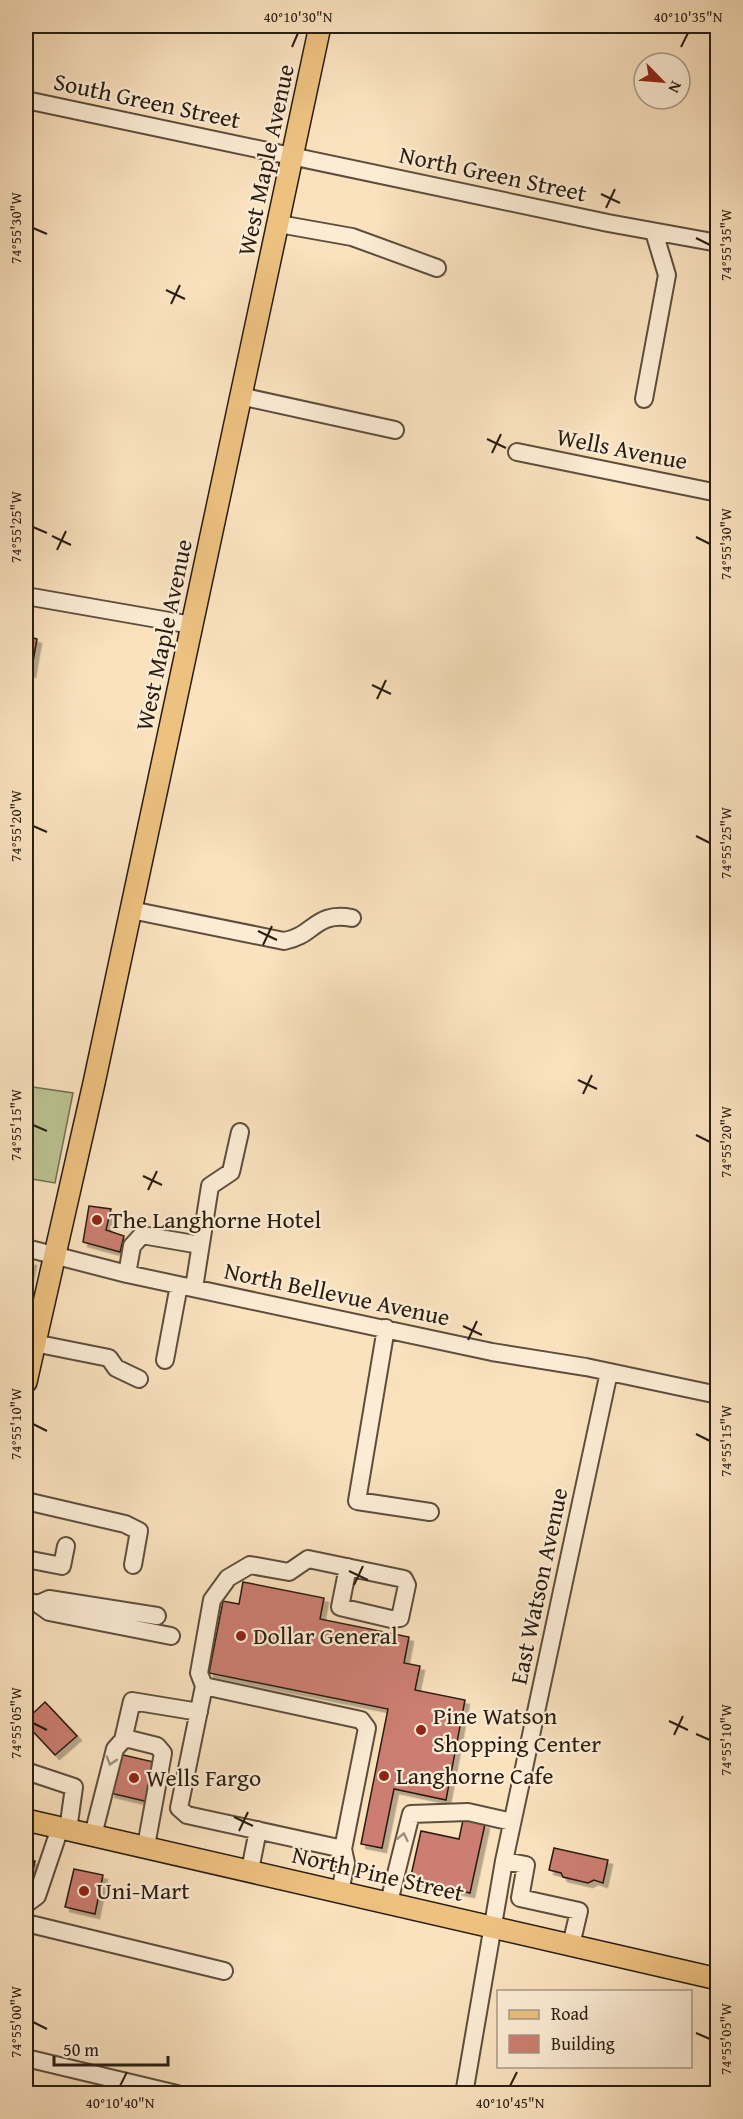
<svg xmlns="http://www.w3.org/2000/svg" width="743" height="2119" font-family="'Gentium Book Plus',serif">
<style>
.green{fill:#bcc393;stroke:#727052;stroke-width:1.5}
.building{fill:#cb7e71;stroke:#291d10;stroke-width:1.5;filter:url(#shadow)}
.lines{fill:none;stroke-linecap:round;stroke-linejoin:round}
.minor-casing{stroke:#5d4e3c;stroke-width:20}
.major-casing{stroke:#291d10;stroke-width:24}
.minor{stroke:#fcecd5;stroke-width:16}
.major{stroke:#edc180;stroke-width:21}
.oneway{stroke:#9d8f7c}
.ticks{fill:none;stroke:#291d10;stroke-width:2}
.poi-dot{fill:#8f2418;stroke:#fcecd5;stroke-width:2}
.labels{text-anchor:middle;stroke-width:4.5;stroke-linejoin:round;paint-order:stroke}
.street-label{font-size:24px;fill:#291d10;stroke:#fcecd5}
.poi-label{font-size:24px;fill:#291d10;stroke:#fcecd5;text-anchor:start}
.neatline{fill:none;stroke:#291d10;stroke-width:2}
.ticks-label{font-size:15px;text-anchor:middle;fill:#291d10}
</style>
<defs>
<filter id="shadow"><feDropShadow dx="4.5" dy="4.5" stdDeviation="0" flood-color="#0004"/></filter>
</defs>
<rect width="100%" height="100%" fill="#fae2bf"/>
<filter id="stains"><feTurbulence type="fractalNoise" baseFrequency=".00333" numOctaves="4"/><feColorMatrix values="0 0 0 0 .2 0 0 0 0 .09 0 0 0 0 .02 0 0 0 .5 -.17"/></filter>
<radialGradient id="worn" r=".72"><stop offset=".6" stop-color="#630" stop-opacity="0"/><stop offset="1" stop-color="#630" stop-opacity=".3"/></radialGradient>
<path class="green" d="M26 1086 73 1093 55 1183 26 1178Z"/>
<path class="building" d="M26 636 37 639 31 673 26 672Z
M89 1206 111 1209 106 1230 124 1236 120 1252 83 1242Z
M26 1261H32L27 1286H26Z
M243 1582 324 1598 320 1619 409 1637 404 1663 420 1666 415 1690 465 1700 446 1800 394 1789 382 1848 361 1844 388 1709 209 1673 223 1601 239 1604Z
M45 1702 77 1736 55 1755 26 1724V1720Z
M119 1754 158 1763 149 1802 110 1793Z
M463 1820 485 1824 470 1893 410 1880 421 1831 459 1839Z
M554 1848 608 1860 603 1883 594 1880 588 1883 563 1877 561 1873 549 1870Z
M26 1859 35 1861 27 1897 26 1896Z
M74 1869 103 1875 95 1914 65 1907Z"/>
<g class="lines">
<g class="minor-casing">
<path id="minor" d="M26 100 608 223 718 243
M279 224 352 237 437 268
M240 396 395 430
M644 399 667 275 654 232
M517 452 718 493
M26 596 192 625
M131 910 284 941C314 936 315 911 352 918
M26 1248 127 1274 492 1352 586 1367 718 1395
M127 1274 132 1246 142 1235 200 1245
M194 1288 210 1186 231 1172 240 1132
M386 1328 357 1501 430 1512
M34 1343 109 1358 116 1368 139 1379
M165 1360 179 1285
M26 1501 125 1524 139 1531 133 1565
M26 1559 62 1566 66 1546
M26 1601 38 1604 49 1612 171 1636
M38 1604 49 1599 157 1616
M204 1686 199 1673 212 1600 228 1578 250 1565 289 1572 308 1559 404 1579 407 1585 400 1618 391 1619 340 1607 348 1567
M123 1740 132 1701 199 1712
M26 1771 74 1787 68 1830
M93 1835 115 1749 123 1740 129 1739 157 1746 163 1753 146 1846
M504 1861 526 1865 520 1898 579 1911 571 1945
M250 1870 258 1830
M340 1891 346 1863 343 1849 367 1728 361 1720 204 1686 179 1808 187 1815 343 1849
M389 1902 411 1814 468 1812 512 1822
M26 1904 37 1896 60 1828
M26 1923 224 1971
M26 2058 177 2094
M464 2094 504 1861 609 1372"/>
</g>
<g class="major-casing">
<path id="major" d="M26 1382 94 1083 320 26
M26 1820 718 1979"/>
</g>
<use href="#minor" class="minor"/>
<use href="#major" class="major"/>
</g>
<defs><path id="oneway-chevron" d="M-2-3.5L2.5 0L-2 3.5" fill="none" stroke-width="1.6" stroke-linecap="round" stroke-linejoin="round" transform="scale(1.5)"/></defs>
<g class="oneway">
<use href="#oneway-chevron" transform="translate(111 1761) rotate(107)"/>
<use href="#oneway-chevron" transform="translate(403 1837) rotate(-78)"/>
</g>
<path class="ticks" d="M292 47 298 33M681 47 688 33M601 194 620 203M606 208 615 189M33 228 47 234M696 238 710 245M166 290 185 299M171 304 180 285M487 439 506 448M492 453 501 434M33 527 47 533M52 536 71 545M696 537 710 544M57 550 66 531M372 685 391 694M377 699 386 680M33 826 47 832M696 836 710 843M258 931 277 940M263 945 272 926M578 1080 597 1089M583 1094 592 1075M33 1125 47 1131M696 1135 710 1142M143 1176 162 1185M148 1190 157 1171M463 1326 482 1335M468 1340 477 1321M33 1424 47 1431M696 1434 710 1441M349 1571 368 1580M354 1585 363 1566M669 1721 688 1730M33 1723 47 1730M696 1734 710 1740M674 1735 683 1716M234 1817 253 1826M239 1831 248 1812M33 2022 47 2029M696 2033 710 2039M120 2086 127 2072M510 2086 517 2072"/>
<g class="poi-dot">
<circle cx="97" cy="1220" r="6"/>
<circle cx="241" cy="1636" r="6"/>
<circle cx="421" cy="1730" r="6"/>
<circle cx="384" cy="1776" r="6"/>
<circle cx="134" cy="1778" r="6"/>
<circle cx="84" cy="1891" r="6"/>
</g>
<g class="labels">
<g class="street-label">
<text transform="translate(147 101) rotate(12)" y="8">South Green Street</text>
<text transform="translate(266 160) rotate(-78)" y="8">West Maple Avenue</text>
<text transform="translate(493 174) rotate(12)" y="8">North Green Street</text>
<text transform="translate(622 449) rotate(11)" y="8">Wells Avenue</text>
<text transform="translate(164 635) rotate(-78)" y="8">West Maple Avenue</text>
<text transform="translate(337 1294) rotate(12)" y="8">North Bellevue Avenue</text>
<text transform="translate(539 1586) rotate(-78)" y="8">East Watson Avenue</text>
<text transform="translate(378 1874) rotate(13)" y="8">North Pine Street</text>
</g>
<g class="poi-label">
<text x="109" y="1228">The Langhorne Hotel</text>
<text x="253" y="1644">Dollar General</text>
<text x="433" y="1724">Pine Watson<tspan x="433" dy="28">Shopping Center</tspan></text>
<text x="396" y="1784">Langhorne Cafe</text>
<text x="146" y="1786">Wells Fargo</text>
<text x="96" y="1899">Uni-Mart</text>
</g>
</g>
<rect width="743" height="2119" fill="none" stroke="#fae2bf" stroke-width="66"/>
<rect x="497" y="1990" width="195" height="78" fill="#fcecd5" stroke="#a89986" stroke-width="1.5"/>
<rect x="509" y="2010" width="30" height="9" fill="#edc180" stroke="#a89986" stroke-width="1.5"/>
<text x="551" y="2020" font-size="18" fill="#291d10">Road</text>
<rect x="509" y="2035" width="30" height="18" fill="#cb7e71" stroke="#a89986" stroke-width="1.5"/>
<text x="551" y="2050" font-size="18" fill="#291d10">Building</text>
<g transform="translate(662 81) rotate(115)"><circle r="28" fill="#fcecd5" stroke="#a89986" stroke-width="1.5"/>
<path d="M0-4.5L10 22L0 15L-10 22Z" fill="#8f2418"/>
<text y="-9" font-size="16" font-weight="bold" text-anchor="middle" fill="#291d10">N</text>
</g>
<path d="M54 2056v9h114v-9" fill="none" stroke="#291d10" stroke-width="3"/>
<text x="63" y="2056" font-size="18" fill="#291d10" stroke="#fcecd5" stroke-width="4.5" paint-order="stroke">50 m</text>
<rect x="33" y="33" width="677" height="2053" class="neatline"/>
<g class="ticks-label">
<text x="298" y="22">40°10'30"N</text>
<text x="688" y="22">40°10'35"N</text>
<text transform="translate(16 228) rotate(-90)" y="5">74°55'30"W</text>
<text transform="translate(726 245) rotate(-90)" y="5">74°55'35"W</text>
<text transform="translate(16 527) rotate(-90)" y="5">74°55'25"W</text>
<text transform="translate(726 544) rotate(-90)" y="5">74°55'30"W</text>
<text transform="translate(16 826) rotate(-90)" y="5">74°55'20"W</text>
<text transform="translate(726 843) rotate(-90)" y="5">74°55'25"W</text>
<text transform="translate(16 1125) rotate(-90)" y="5">74°55'15"W</text>
<text transform="translate(726 1142) rotate(-90)" y="5">74°55'20"W</text>
<text transform="translate(16 1424) rotate(-90)" y="5">74°55'10"W</text>
<text transform="translate(726 1441) rotate(-90)" y="5">74°55'15"W</text>
<text transform="translate(16 1723) rotate(-90)" y="5">74°55'05"W</text>
<text transform="translate(726 1740) rotate(-90)" y="5">74°55'10"W</text>
<text transform="translate(16 2022) rotate(-90)" y="5">74°55'00"W</text>
<text transform="translate(726 2039) rotate(-90)" y="5">74°55'05"W</text>
<text x="120" y="2108">40°10'40"N</text>
<text x="510" y="2108">40°10'45"N</text>
</g>
<rect width="100%" height="100%" filter="url(#stains)"/>
<rect width="100%" height="100%" fill="url(#worn)"/>
</svg>
